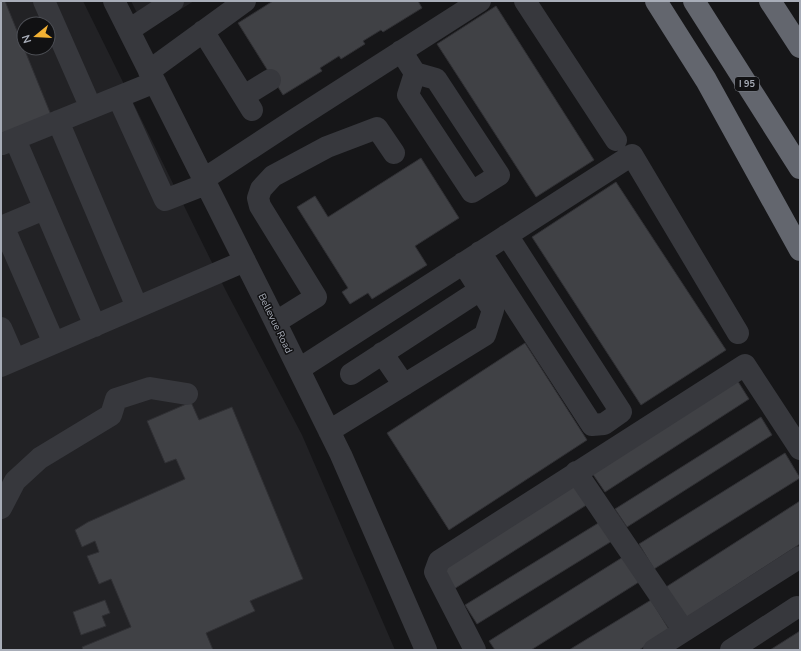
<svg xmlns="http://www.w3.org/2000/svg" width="801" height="651" font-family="'Nunito Sans',sans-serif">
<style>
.built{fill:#222225;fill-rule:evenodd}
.building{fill:#404145;stroke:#303034}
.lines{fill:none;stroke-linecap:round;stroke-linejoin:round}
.minor{stroke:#37383d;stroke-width:22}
.highway{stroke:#63666e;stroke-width:22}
.labels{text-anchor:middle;stroke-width:3;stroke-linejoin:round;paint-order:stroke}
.shield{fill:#111113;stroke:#7b7e86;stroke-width:1}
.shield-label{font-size:9px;font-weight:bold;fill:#a8adb8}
.street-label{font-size:10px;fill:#a8adb8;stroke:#111113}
</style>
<rect width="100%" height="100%" fill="#161618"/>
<path class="built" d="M1 1H83L226 291 302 435 395 650H1ZM24 24H48V48H24Z
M131 1H194L146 31Z"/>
<path class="building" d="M1 1H5L51 115 1 135Z
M273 1H418L422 8 383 32 381 30 363 41 365 44 341 59 339 56 320 68 322 71 283 95 238 23Z
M496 6 594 160 536 197 437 44Z
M421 158 459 218 415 246 427 265 372 299 368 293 350 304 342 292 348 288 297 207 315 196 328 217Z
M616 182 726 350 641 405 532 237Z
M525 343 587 440 449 530 387 433Z
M737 380 749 399 605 492 592 473Z
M191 402 199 420 232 407 303 579 250 601 255 611 206 633 213 650H83L82 647 131 627 111 579 99 584 87 556 99 552 95 541 82 547 75 530 88 522 185 479 176 459 165 463 147 421Z
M761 417 772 435 627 527 615 509Z
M785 453 800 478 654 569 639 544Z
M576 485 588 504 454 589 443 570Z
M800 501V544L686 618 666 587Z
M600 522 612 541 477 624 465 605Z
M623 557 639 582 531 650H495L489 641Z
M105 600 110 613 102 616 106 626 81 635 73 612Z
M651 600 670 631 639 650H569Z
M800 631V650H770Z"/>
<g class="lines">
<path class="minor" d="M44 1 91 108
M114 1 265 301 341 455 426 650
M525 1 616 140
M129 30 173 1
M203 31 252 110
M401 51 415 73 436 79 499 175 472 192 408 95 415 73
M149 71 245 1
M244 96 270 80
M118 97 165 200 206 184
M58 121 137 307
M15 139 95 326
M2 144 155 82
M204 179 291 122 480 1
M3 226 54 343
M1 227 44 209
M480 252 592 425 604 424 621 412 507 235
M276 322 316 297 260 206 258 198 261 189 273 176 327 147 377 128 394 153
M1 328 15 360
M382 353 404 385
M1 366 245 261
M299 369 632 155 738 333
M351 374 480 290
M329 431 485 335 493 310 463 263
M576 472 684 631
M1 508 15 481 40 458 111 415 116 399 150 388 187 394
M475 650 435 572 439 561 745 365 800 449
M654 650 800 557
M731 650 797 607"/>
<path class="highway" d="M656 1 706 80 800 250
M694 1 800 168
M770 1 800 47"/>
</g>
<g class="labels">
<rect class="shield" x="735" y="77" width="24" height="14" rx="3"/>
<g class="shield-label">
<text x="747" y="87">I 95</text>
</g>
<g class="street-label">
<text transform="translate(276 323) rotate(64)" y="4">Bellevue Road</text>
</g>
</g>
<rect width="801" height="651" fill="none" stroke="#a8adb8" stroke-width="4"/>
<g transform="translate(36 36) rotate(252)"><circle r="19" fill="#111113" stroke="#4d4f55"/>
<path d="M0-3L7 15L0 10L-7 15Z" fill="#f2b134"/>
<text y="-6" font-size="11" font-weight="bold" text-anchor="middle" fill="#a8adb8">N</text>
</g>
</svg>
